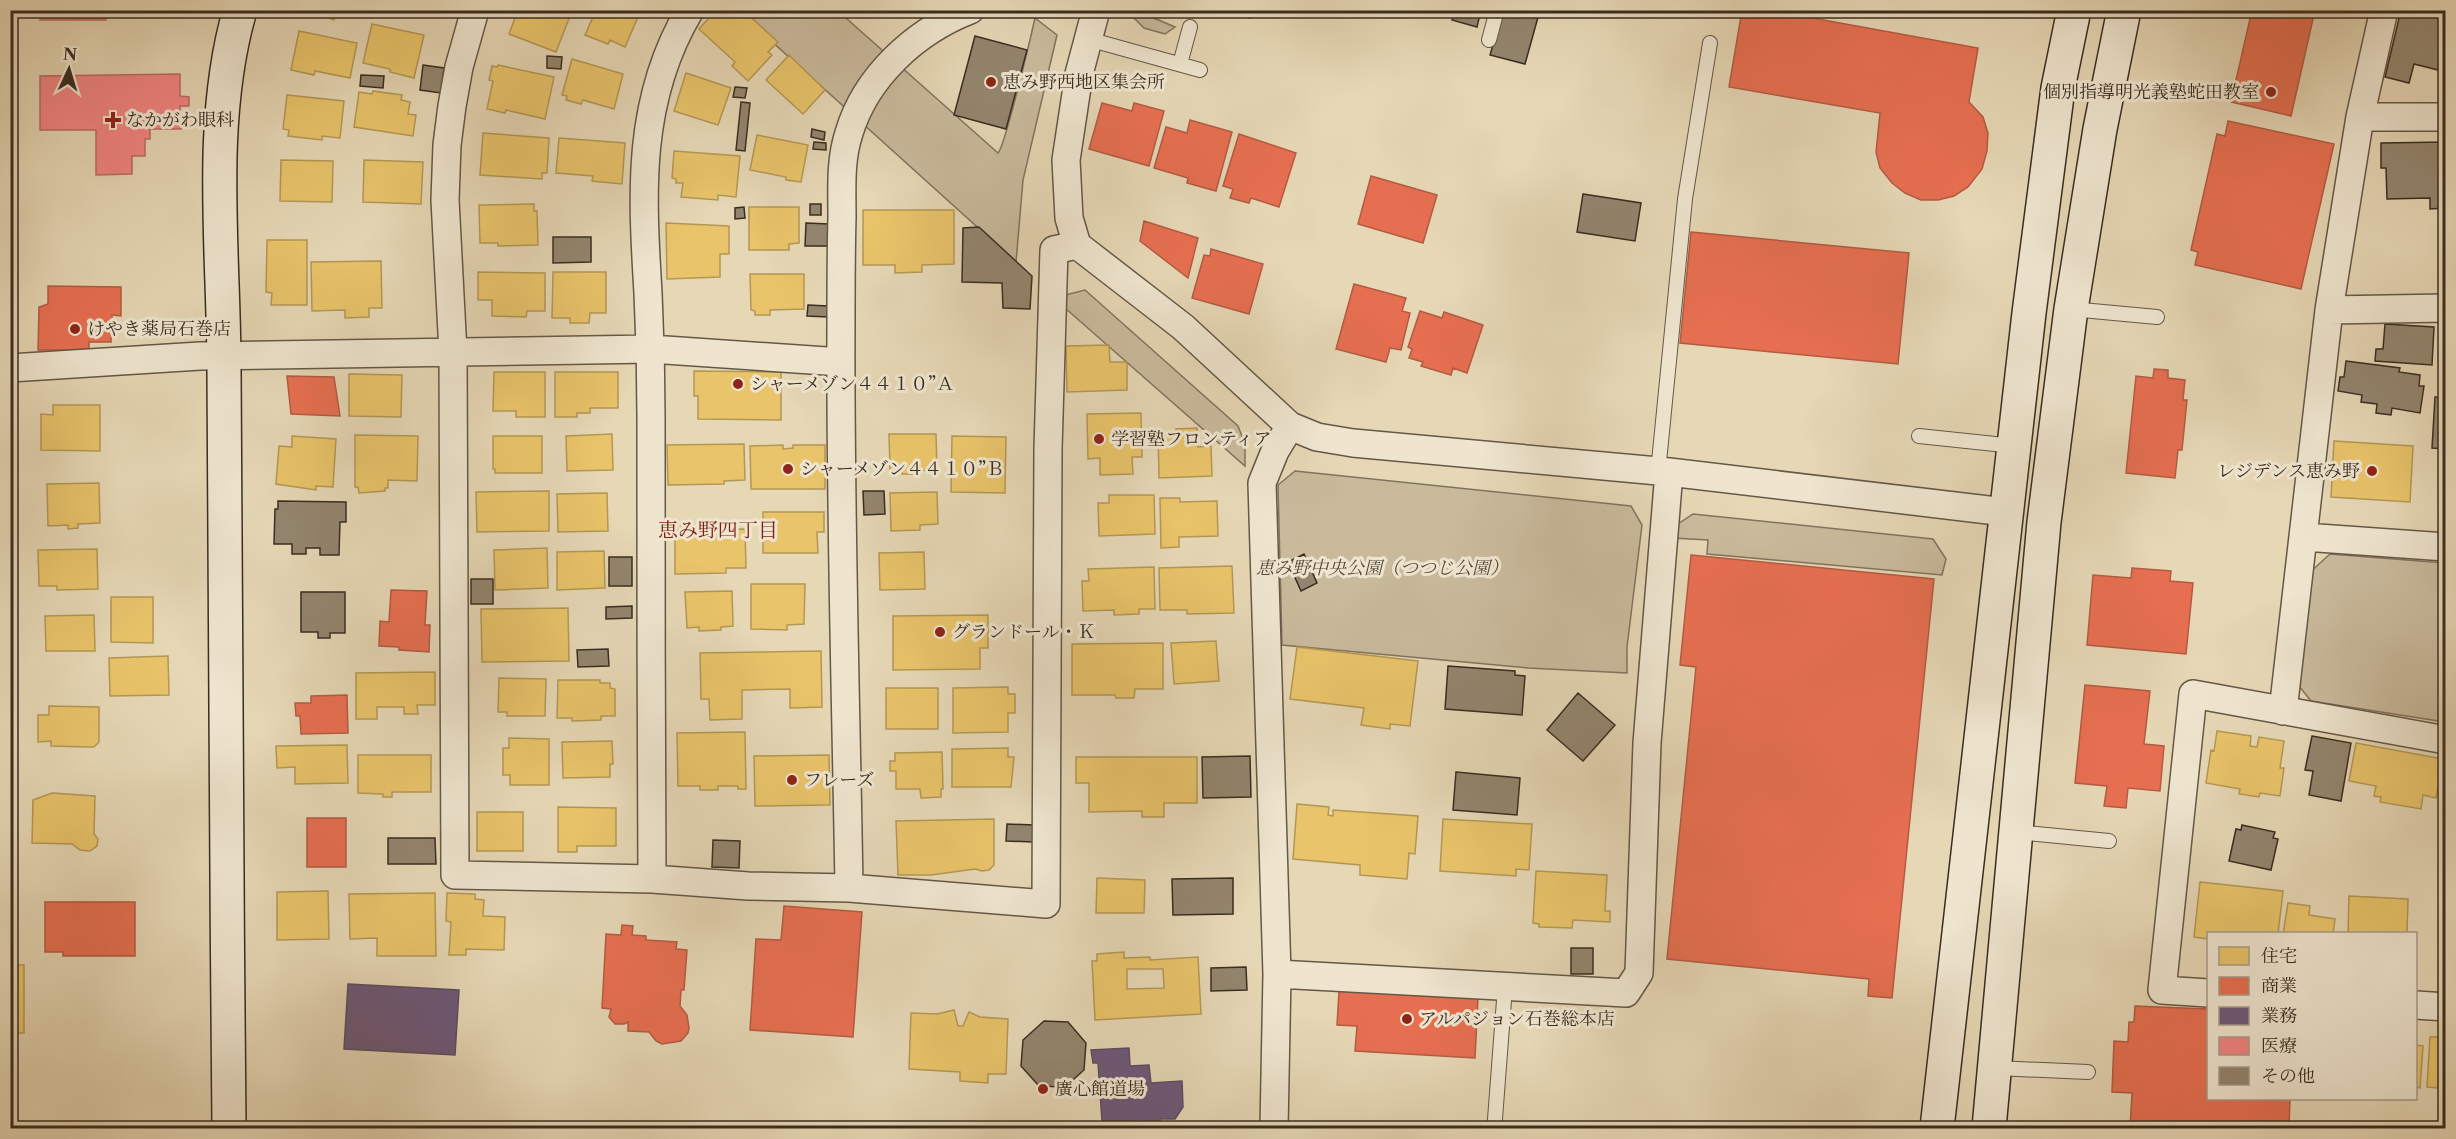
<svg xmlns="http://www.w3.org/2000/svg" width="2456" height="1139" font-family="'Libre Caslon Text','Noto Serif JP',serif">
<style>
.green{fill:#c9ba9c;stroke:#81745f;stroke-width:1.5}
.homes{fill:#e9c46a;stroke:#b49754;stroke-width:1.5;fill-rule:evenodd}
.shops{fill:#e76f51;stroke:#b35b43;stroke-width:1.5}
.offices{fill:#6d597a;stroke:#5d4c60;stroke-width:1.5}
.health{fill:#f28482;stroke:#ba6a65;stroke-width:1.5}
.building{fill:#93856e;stroke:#392d22;stroke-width:1.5}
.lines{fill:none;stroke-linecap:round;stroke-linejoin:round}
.lane-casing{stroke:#645847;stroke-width:16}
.street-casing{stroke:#645847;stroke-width:30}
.secondary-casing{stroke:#392d22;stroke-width:36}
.lane{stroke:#efe5cf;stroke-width:14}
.street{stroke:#efe5cf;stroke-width:27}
.secondary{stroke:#efe5cf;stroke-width:33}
.poi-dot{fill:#8f2418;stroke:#efe5cf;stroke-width:2}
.labels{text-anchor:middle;stroke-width:6;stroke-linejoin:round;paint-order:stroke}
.poi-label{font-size:18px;fill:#392d22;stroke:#efe5cf;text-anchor:start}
.park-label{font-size:18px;font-style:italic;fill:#56493a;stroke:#efe5cf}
.neighbourhood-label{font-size:20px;fill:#7a1f14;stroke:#efe5cf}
</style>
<rect width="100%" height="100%" fill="#e6d7b5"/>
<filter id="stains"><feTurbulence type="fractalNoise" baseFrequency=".00333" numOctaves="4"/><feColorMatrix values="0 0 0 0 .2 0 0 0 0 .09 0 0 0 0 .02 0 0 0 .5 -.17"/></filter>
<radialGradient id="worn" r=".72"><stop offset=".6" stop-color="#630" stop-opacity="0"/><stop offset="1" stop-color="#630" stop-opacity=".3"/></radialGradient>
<path class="green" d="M738 11H838L998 153C1005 146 1031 36 1035 18L1057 35 1023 180 1016 262Z
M1127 11H1151L1149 16 1175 27 1165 34 1144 28Z
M1085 290 1238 426 1245 444V466L1065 308V295Z
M1295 471 1631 506 1642 525 1627 647V673L1528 668 1282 645 1278 485Z
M1693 514 1933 539 1946 559 1942 575 1707 554 1708 540 1673 538 1675 526Z
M2330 554 2445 563V722L2311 701 2299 686 2309 573Z"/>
<path class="homes" d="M308 10H351L349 18 335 15 334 20Z
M518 10H556L570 16 556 52 509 34Z
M596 10H641L625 47 610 40 608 44 585 35Z
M716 10H743L778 42 768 52 772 55 748 81 732 66 735 62 699 29Z
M372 24 424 35 414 78 390 72V69L363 63Z
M299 31 357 43 350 78 315 71 314 75 291 70Z
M789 55 825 90 803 114 766 80Z
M572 59 623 74 614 109 583 100 581 104 566 100 567 96 562 95Z
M498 65 554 77 545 119 506 110 505 113 487 109 493 81 489 80 492 66 497 67Z
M686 73 731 88 718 125 674 111Z
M373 91 402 95 401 100 410 102 408 114 416 115 413 136 354 127 359 92 372 94Z
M287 95 344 101 340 138 322 136V140L288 136 289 130 283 129Z
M483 133 549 138 547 173H542V179L480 175Z
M757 135 808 145 801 182 786 180V177L750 170Z
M559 138 625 143 622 184 592 181 593 176 556 173Z
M674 151 740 156 736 197 718 195V200L681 197 683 183H676V179L672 178Z
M281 160 333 161 332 202 280 201Z
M364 160 423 162 421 204 363 202Z
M534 204V211H537L538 245 498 246V243H480L479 205Z
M749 207H799V243L789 244V250H749Z
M863 210H954V264L922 265V272L895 273V265H863Z
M666 223 729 226V254H720V277L667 279Z
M267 240H307V305H271L272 293 266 292Z
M381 261 382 308H369V317L345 318V310L312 311 311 262Z
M478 272 545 273V311H527L526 317 492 316V300H478Z
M553 272H606V313H590L589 323H570V318H552Z
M750 274H804V309L770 310V315H755V311L751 310Z
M1109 345 1110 362H1127V390L1067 392 1066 346Z
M694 371 781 372V420L698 419V396H694Z
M494 372H545V417H516V411H493Z
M555 372H618V408H590V413H577V417H555Z
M349 374 402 375 401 417 349 416Z
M53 405H100V451L41 450V414L53 415Z
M1141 413 1142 457H1132L1133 474 1100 475V458L1088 459 1087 414Z
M1197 428 1198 447 1211 446 1212 476 1159 478 1158 434 1177 433 1176 429Z
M612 434 613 470 567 471 566 436Z
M889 434H936L937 470 916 471 917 474H902V470H890Z
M355 435 418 436 417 481 388 480V488H385V491L359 493 358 487H355Z
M292 436 336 439 333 487 316 486V490L276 484 279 446 292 447Z
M493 436H542V473H495V469H493Z
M952 436 1006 437 1005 493 951 492Z
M2334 441 2413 446 2410 502 2331 497Z
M744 444 745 480 724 481V484L668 485 667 445Z
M783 445V449L793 448V445H825V489H751L750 446Z
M99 483 100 523 78 524V528L68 529V525L48 526 47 484Z
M549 491V531L477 532 476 492Z
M937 492 938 524 920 525V530L891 531 890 493Z
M607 493 608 531 558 532 557 494Z
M1109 495H1154L1155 534 1099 536 1098 503H1109Z
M1160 498H1180V502L1217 501 1218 536 1179 537V547L1161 548Z
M763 512H824V532H817L818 553H763Z
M681 524H692V530L745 529 746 568H726V573L675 574V530H682Z
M547 548 548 588 495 590 494 550Z
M97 549 98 589 57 590V586H39L38 550Z
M604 551 605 588 557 590V552Z
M924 552 925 589 880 590 879 553Z
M1232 566 1234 613 1187 614V610H1160L1159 568Z
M1154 567 1155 609H1139V614L1114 615V610L1083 611 1082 581H1089L1088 569Z
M751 584H805L804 624 787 625V630L751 629Z
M732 591 733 626 721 627V630L699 631V627L687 628 685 592Z
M111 597H153V643L111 642Z
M568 608 569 661 482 662 481 609Z
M94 615 95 651H46L45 616Z
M988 615V648H980V669L893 670V616Z
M1216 641 1219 681 1174 684 1171 643Z
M1163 643V689H1135L1134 698H1116L1115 695H1072V644Z
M1297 647 1418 661 1410 726 1390 724V729L1361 725 1364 708 1290 699Z
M821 651 822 707 790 708V689L742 690V719L710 720 709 699H701L700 653Z
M168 656 169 695 110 696 109 658Z
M435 672V705H417L418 714H404V707H377V719H356V673Z
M499 678 546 679 545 716H507V712H498Z
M558 680H600V683H610V688L615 689V716H601V720L572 721V718H557Z
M1008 687V694H1015V713H1008V732L953 733V688Z
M886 688H938V729H886Z
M49 706 99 707V742L94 747H86L51 746V741L38 742V715H49Z
M2217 731 2251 736 2250 746 2257 747 2259 737 2284 741 2280 768H2284L2280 796 2260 793 2259 797 2239 794 2240 789 2206 783 2211 750 2214 751Z
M745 732 746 789H738V786H718V790H700V786H678L677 733Z
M509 738 549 739V785H510V775H503V748H509Z
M612 741 613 764H610V777L563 778 562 742Z
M2356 743 2443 759 2436 798 2423 795 2421 809 2380 802 2381 797 2374 796 2376 786 2349 781Z
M347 745 348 783 295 784V767L277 768 276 746Z
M1008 748V757H1014L1011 787H952V749Z
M942 752 943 789H941V797L921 798 920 789H896V771H890V761H895V753Z
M358 755H431V792H392V797H383V794L358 793Z
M829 755 830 805 755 806 754 756Z
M1076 757H1197V803H1164V817H1142V811L1089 812V783H1076Z
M52 793 95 796 94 834 98 839 97 846 90 851 80 850 72 844 32 843 33 800Z
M1297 804 1329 807 1328 815 1333 816V810L1418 816 1415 854 1409 853 1407 879 1360 875V865L1293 859Z
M558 807 616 808V846H577V852H558Z
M477 812H523V851H477Z
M994 819V865L989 870 982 871 975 869 931 875H898L896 821Z
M1443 819 1532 824 1529 870 1516 869V876L1440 871Z
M1536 871 1607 875 1605 911H1610V922L1573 920 1572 928 1539 927V924L1533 923Z
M1097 878 1145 880 1144 913H1096Z
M2200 882 2283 891 2278 934H2208V939L2194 937Z
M328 891 329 939 277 940V892Z
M435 893 436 956H377V938L350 939 349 894Z
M447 893 475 894V899L484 900 483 916 505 917 504 950 466 949V955H449L451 922 446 921Z
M2349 896 2408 899 2407 934H2348Z
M2288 903 2310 906 2309 915 2335 919 2333 934H2283Z
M1124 952V958L1150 957V960L1198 957 1201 1014 1095 1020 1092 961H1097V954ZM1127 969H1163L1164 988 1127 989Z
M10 965H24V1033H10Z
M954 1010 958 1026H963L969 1012 980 1017 1008 1019 1006 1074H988V1083L960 1081V1072L909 1069 911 1013 937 1014Z
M2430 1037H2446V1083L2438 1082V1088L2427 1087Z
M2416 1045 2423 1046 2420 1088 2416 1087Z
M2308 1123 2360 1124V1128H2308Z
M2370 1125 2420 1128H2370Z"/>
<path class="shops" d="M1742 10H1768L1978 48 1969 102 1983 117 1988 133 1987 151 1982 169 1968 187 1954 196 1938 200H1921L1905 193 1892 183 1880 168 1876 152 1880 113 1729 87Z
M2252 10H2315L2291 116 2231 102Z
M1102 103 1132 111 1134 103 1164 111 1149 166 1089 149Z
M1190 120 1232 132 1216 191 1187 183 1188 178 1154 168 1166 127 1187 133Z
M2228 121 2334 144 2301 289 2195 265 2198 252 2191 250 2217 134 2225 136Z
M1239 134 1296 153 1279 207 1251 198 1249 203 1230 198 1233 189 1223 186Z
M1371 176 1437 195 1423 243 1358 224Z
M1144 221 1198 238 1188 278 1140 241Z
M1691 232 1909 253 1898 364 1680 343Z
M1211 249 1263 264 1249 314 1192 298 1204 255 1210 256Z
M1354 284 1406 298 1402 311 1410 313 1401 350 1390 348 1386 362 1336 349Z
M48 286 121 287V316L112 315 111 342H89V350H38L39 307 48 304Z
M1420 311 1442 318 1444 312 1483 325 1467 373 1453 368 1451 375 1421 366 1423 362 1409 358 1412 349 1408 347Z
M2154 369 2168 370V378L2185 380 2183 400H2187L2182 450H2178L2175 478 2126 473 2136 376 2153 378Z
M287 376 334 377 340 416 291 414Z
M1691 555 1934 579 1892 998 1868 996 1869 979 1667 959 1696 667 1680 665Z
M2132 568 2171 571 2170 581 2193 583 2186 654 2087 645 2093 575 2131 578Z
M391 590 427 591 425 625H430L429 652 399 650V647L379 646 380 621 389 622Z
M2085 685 2150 691 2144 744 2164 746 2160 791 2128 788 2126 808 2104 806 2107 786 2075 783Z
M347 695 348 733 301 734 300 716H296L295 703H311V696Z
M307 818H346V867H307Z
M45 902H135V956H63V952H45Z
M784 906 862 912 853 1037 750 1030 756 939 781 940Z
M622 925 633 926 632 935 646 936V940L677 942 676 949 687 950 684 990H681L680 1006 687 1015 689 1028 688 1033 681 1041 662 1044 656 1041 649 1032 628 1031V1022L624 1024H615L609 1017 611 1009 602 1008 606 934 621 935Z
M1339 991 1478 998 1475 1058 1355 1051 1357 1026 1337 1025Z
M2135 1006 2208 1009V1098H2290L2289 1128H2130L2132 1093 2112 1092 2114 1041 2128 1042 2129 1022H2134Z"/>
<path class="offices" d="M348 984 459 990 455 1055 344 1049Z
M1129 1048 1130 1066 1149 1065 1151 1083 1182 1081 1183 1107 1175 1119H1160L1161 1128H1116L1114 1121H1102L1098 1063H1093L1091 1050Z"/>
<path class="health" d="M40 10H128V15H106V20H40Z
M180 74V96L189 97V106H180L181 129H150V139H145V156H132V174L96 175V130H40V76Z"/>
<path class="building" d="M1234 10H1252L1250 18 1233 13Z
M1455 10H1481L1477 27 1452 20Z
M1503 10H1540L1525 64 1490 55Z
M2401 10H2426L2446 15V54L2442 71 2414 64 2409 83 2385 77Z
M975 36 1027 50 1006 129 954 115Z
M547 56 562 57 561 69 547 68Z
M423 65 444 68 441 93 420 90Z
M361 75 384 76 383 88 360 86Z
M735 87 747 88 745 98 733 97Z
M741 102 750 103 745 151 736 150Z
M812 129 825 132 824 140 811 137Z
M814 142 826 143V150L813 149Z
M2446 142V208L2430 209V198L2387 199 2386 168H2381V143Z
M1583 194 1641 203 1635 241 1577 232Z
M810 204H821V215H810Z
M744 207 745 218 735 219V208Z
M806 223 829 224 830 246H805Z
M979 227 1032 276 1030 309 1003 308 1002 283 962 282 963 228Z
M553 237H591V262L553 263Z
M808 305 828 306V317L807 316Z
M2385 324 2434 327 2432 365 2375 361 2376 349H2383Z
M2445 326H2446V385L2441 384Z
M2346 361 2400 368 2399 372 2420 375 2419 386H2424L2420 413 2392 408 2391 415 2376 413 2377 404 2361 402 2362 395 2338 391 2340 377H2344Z
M2435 397H2446V449L2432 448Z
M863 491H884L885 514 864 515Z
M278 501 346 502V522H340L339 555H320V548H306V554H292V544H274L275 509H278Z
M1304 554 1317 583 1301 591 1288 562Z
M609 557H632V586H609Z
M471 579H493V604H471Z
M301 592H345V633H330V638H318V632H301Z
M632 606V618L606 619V607Z
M608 649 609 666 578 667 577 650Z
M1448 666 1515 671V675L1525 676 1522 715 1445 709Z
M1578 693 1615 725 1583 761 1547 730Z
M2312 736 2351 743 2341 801 2309 795 2313 771 2305 770Z
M1250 756 1251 797 1203 798 1202 757Z
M1456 772 1520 778 1517 815 1453 810Z
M1007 824 1034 825 1033 842 1006 841Z
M2242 825 2275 832 2273 838 2278 839 2271 870 2229 861 2236 829 2241 830Z
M388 838H435L436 864H388Z
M713 840 740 841 739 868 712 867Z
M1233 878V914L1173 915 1172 879Z
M1571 948H1593V974H1571Z
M1246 967 1247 990 1211 991V968Z
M1044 1021 1068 1022 1086 1043 1084 1070 1065 1087 1039 1086 1021 1066 1023 1040Z"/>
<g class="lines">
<g class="lane-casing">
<path id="lane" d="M1088 39 1200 70
M1489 40 1497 10
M1180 64 1190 27
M2071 309 2157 317
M1919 436 2014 446
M1658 472 1685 199 1710 43
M2017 832 2109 841
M1995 1068 2088 1072
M1495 1119 1505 987"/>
</g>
<g class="street-casing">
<path id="street" d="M475 10 459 67 452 106 447 145 445 200 453 352 455 875 652 879 748 886 849 888 1046 904 1048 449 1054 250 1077 245
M1096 10 1079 74 1066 160 1069 218 1077 245 1183 327 1290 426 1317 437 1353 443 1669 472 2005 512
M2360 117H2446
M2329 310 2446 308
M10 368 200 356 651 349 841 362
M2304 537 2446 547
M2283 711 2329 310 2360 117 2384 10
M652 879C651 725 651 570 651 416 651 375 650 334 648 293 642 194 636 100 690 10
M849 888C846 701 840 512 841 325 841 289 841 253 842 217 842 188 840 160 849 133 866 76 916 31 970 10
M1277 974 1626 993 1639 973 1647 743 1669 472
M2208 993 2162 990 2193 694 2446 740
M2416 1005 2446 1007
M1274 1128 1277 974 1262 483 1275 451 1290 426"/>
</g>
<g class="secondary-casing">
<path id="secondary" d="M229 1128C227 875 224 622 224 369 224 252 207 123 240 10
M1937 1128 2029 313 2058 88 2074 10
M1989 1128 2044 522 2071 309 2100 129 2124 10"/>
</g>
<use href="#lane" class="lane"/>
<use href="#street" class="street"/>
<use href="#secondary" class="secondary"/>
</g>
<g class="poi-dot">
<circle cx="991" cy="82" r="6"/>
<circle cx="2271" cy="92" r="6"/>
<path d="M110 111h6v6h6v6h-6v6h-6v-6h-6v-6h6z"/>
<circle cx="75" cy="329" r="6"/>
<circle cx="738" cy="384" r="6"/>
<circle cx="1099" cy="439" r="6"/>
<circle cx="788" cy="469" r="6"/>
<circle cx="2372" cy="471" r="6"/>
<circle cx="940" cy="632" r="6"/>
<circle cx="792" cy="780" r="6"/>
<circle cx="1407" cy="1019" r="6"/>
<circle cx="1043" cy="1089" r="6"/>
</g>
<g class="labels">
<g class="poi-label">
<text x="1003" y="88">恵み野西地区集会所</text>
<text x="2259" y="98" text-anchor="end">個別指導明光義塾蛇田教室</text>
<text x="126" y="126">なかがわ眼科</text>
<text x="87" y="335">けやき薬局石巻店</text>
<text x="750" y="390">シャーメゾン４４１０”Ａ</text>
<text x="1111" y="445">学習塾フロンティア</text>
<text x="800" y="475">シャーメゾン４４１０”Ｂ</text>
<text x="2360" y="477" text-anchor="end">レジデンス恵み野</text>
<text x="952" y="638">グランドール・Ｋ</text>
<text x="804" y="786">フレーズ</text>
<text x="1419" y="1025">アルパジョン石巻総本店</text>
<text x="1055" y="1095">廣心館道場</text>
</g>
<g class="park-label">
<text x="1382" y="574">恵み野中央公園（つつじ公園）</text>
</g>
<g class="neighbourhood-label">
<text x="718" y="537">恵み野四丁目</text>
</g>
</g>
<rect width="2456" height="1139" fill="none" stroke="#e6d7b5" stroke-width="36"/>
<rect x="12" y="12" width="2432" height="1115" fill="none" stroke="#392d22" stroke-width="3"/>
<rect x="18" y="18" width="2420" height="1103" fill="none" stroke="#392d22" stroke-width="1.5"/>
<rect x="2207" y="932" width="210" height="168" fill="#efe5cf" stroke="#a69b8a" stroke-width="1.5"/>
<rect x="2219" y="947" width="30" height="18" fill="#e9c46a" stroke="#a69b8a" stroke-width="1.5"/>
<text x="2261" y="962" font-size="18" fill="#392d22">住宅</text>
<rect x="2219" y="977" width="30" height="18" fill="#e76f51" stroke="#a69b8a" stroke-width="1.5"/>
<text x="2261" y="992" font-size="18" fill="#392d22">商業</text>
<rect x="2219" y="1007" width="30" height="18" fill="#6d597a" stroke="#a69b8a" stroke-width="1.5"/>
<text x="2261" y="1022" font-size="18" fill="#392d22">業務</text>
<rect x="2219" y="1037" width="30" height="18" fill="#f28482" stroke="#a69b8a" stroke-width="1.5"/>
<text x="2261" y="1052" font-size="18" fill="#392d22">医療</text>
<rect x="2219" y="1067" width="30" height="18" fill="#93856e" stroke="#a69b8a" stroke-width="1.5"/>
<text x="2261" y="1082" font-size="18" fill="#392d22">その他</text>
<g transform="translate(69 69) rotate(4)" stroke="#efe5cf" stroke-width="4.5" paint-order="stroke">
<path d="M0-4.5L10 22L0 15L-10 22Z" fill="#392d22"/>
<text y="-9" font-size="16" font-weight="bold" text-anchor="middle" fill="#392d22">N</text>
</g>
<rect width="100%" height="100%" filter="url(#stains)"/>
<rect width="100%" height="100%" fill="url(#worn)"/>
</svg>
